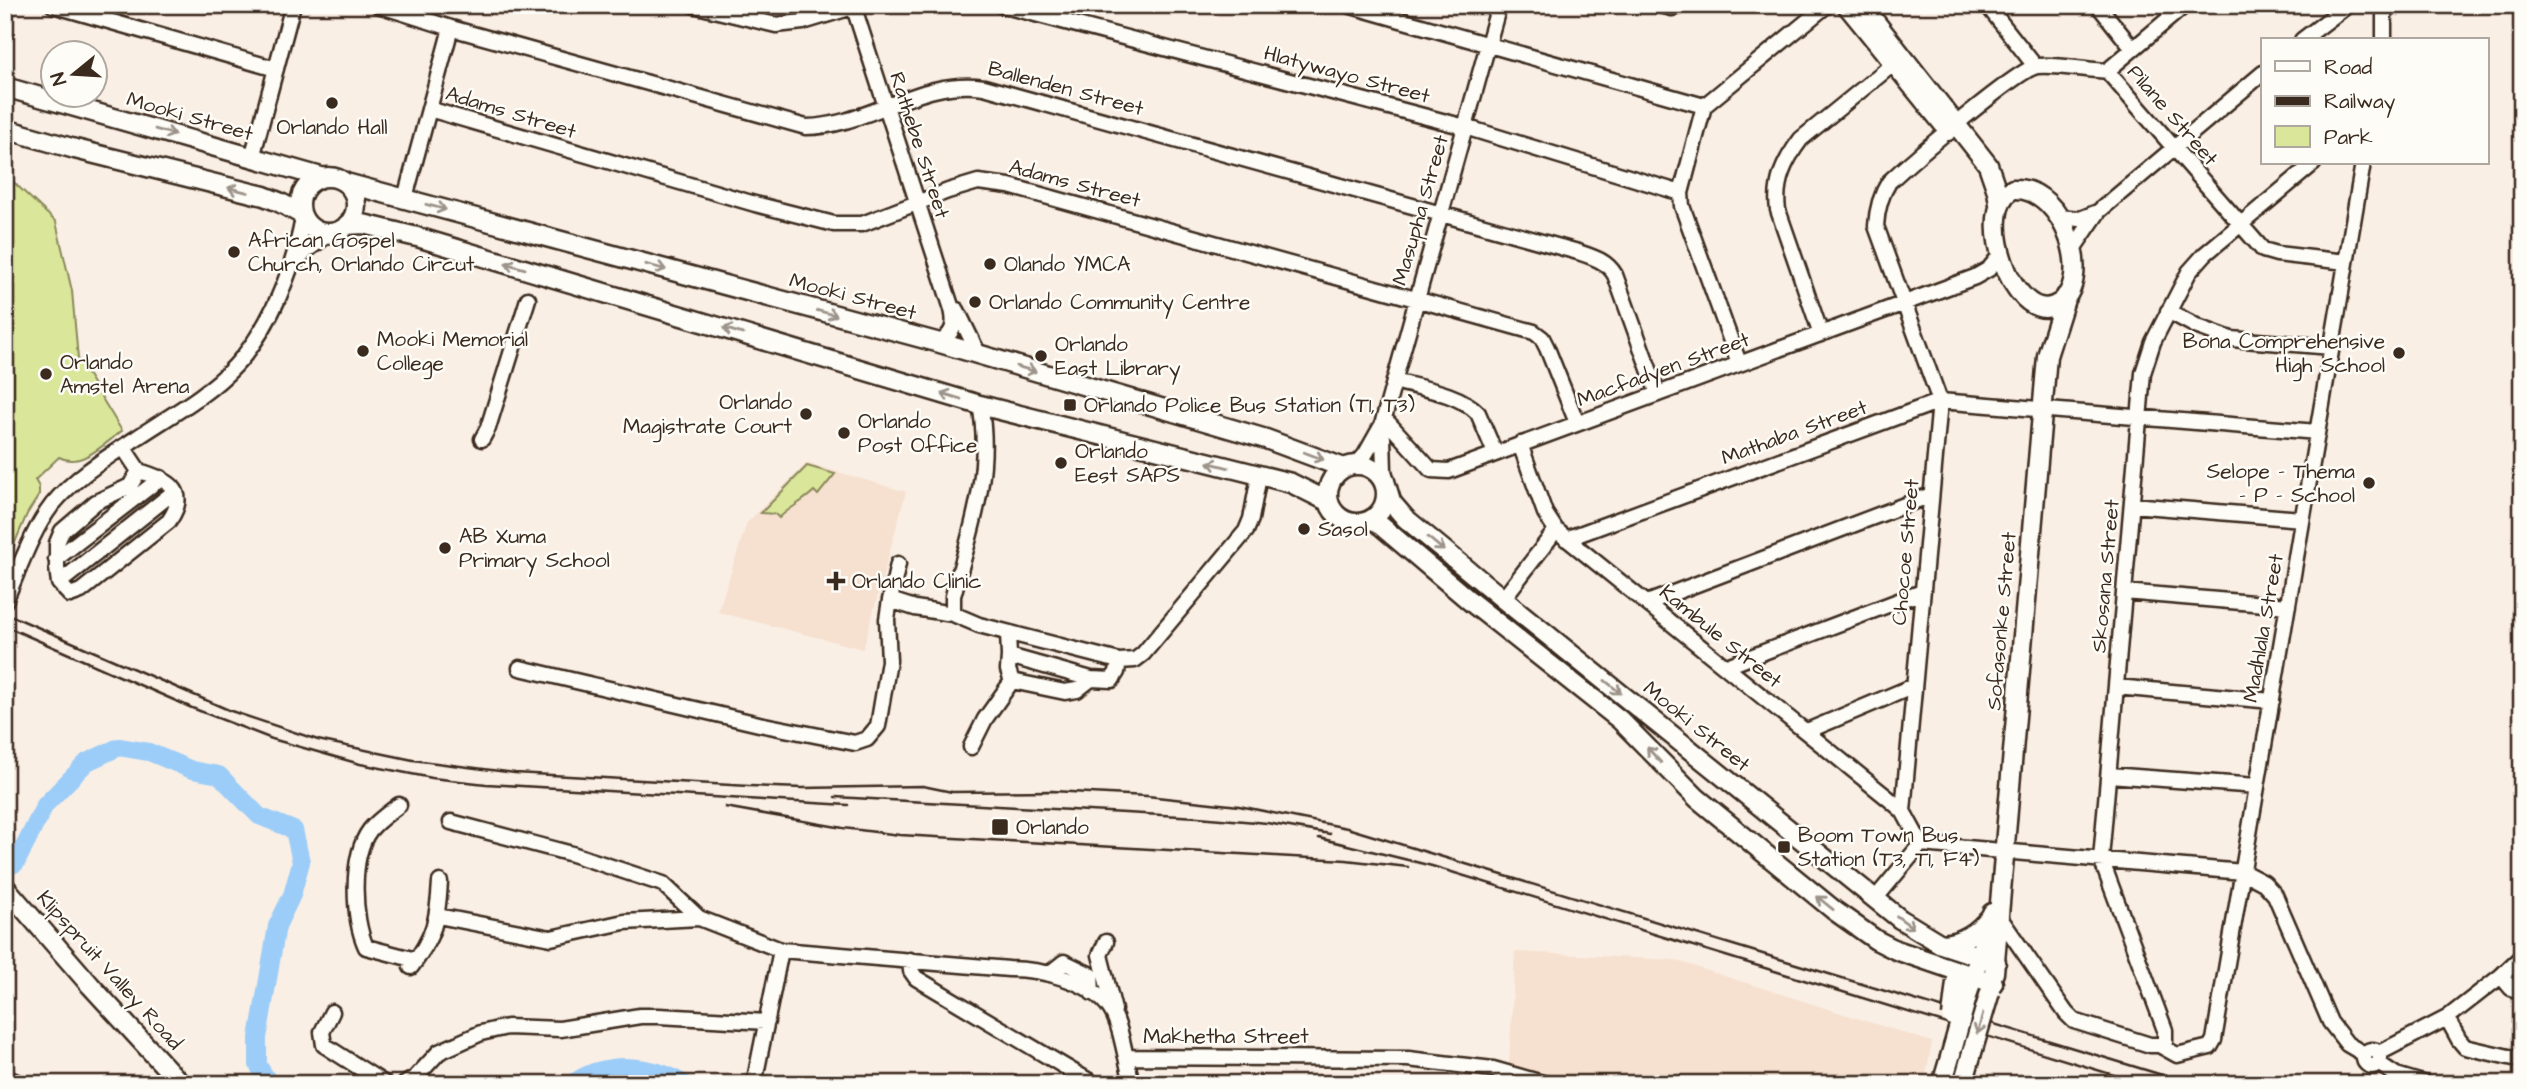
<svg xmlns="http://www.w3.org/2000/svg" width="2527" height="1089" font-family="'Architects Daughter',sans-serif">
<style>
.built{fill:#f6e0cf}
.green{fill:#dae79a;stroke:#8a885c;stroke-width:2}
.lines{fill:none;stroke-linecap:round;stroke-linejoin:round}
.river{stroke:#9ccdf8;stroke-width:18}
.minor-casing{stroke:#3b2a1e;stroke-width:19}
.major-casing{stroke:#3b2a1e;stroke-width:23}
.minor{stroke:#fdfcf7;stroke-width:14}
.major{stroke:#fdfcf7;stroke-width:18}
.rail{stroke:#3b2a1e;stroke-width:2.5}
.major-bridge-casing{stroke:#3b2a1e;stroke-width:23;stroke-linecap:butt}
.major-bridge{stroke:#fdfcf7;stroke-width:18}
.oneway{stroke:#9c938a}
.poi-dot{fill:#3b2a1e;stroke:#fdfcf7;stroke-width:2.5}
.labels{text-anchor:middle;stroke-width:5;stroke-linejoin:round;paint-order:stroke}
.street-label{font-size:21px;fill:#3b2a1e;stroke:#fdfcf7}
.poi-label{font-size:21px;fill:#3b2a1e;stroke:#fdfcf7;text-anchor:start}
</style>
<rect width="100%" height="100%" fill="#faefe5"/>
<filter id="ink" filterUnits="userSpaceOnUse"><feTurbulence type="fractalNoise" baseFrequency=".0143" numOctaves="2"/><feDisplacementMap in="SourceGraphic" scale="14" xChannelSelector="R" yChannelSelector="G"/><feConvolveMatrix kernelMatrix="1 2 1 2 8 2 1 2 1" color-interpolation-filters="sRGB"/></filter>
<g filter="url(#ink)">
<path class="built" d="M807 463 906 492 863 649 718 612 747 523Z
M1515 952 1674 960 1932 1042 1924 1084H1567L1509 1067Z"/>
<path class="green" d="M5 174 56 222 72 291 78 359 122 431C105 443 81 469 59 457L35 480 39 487V495L27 514 5 566Z
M807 466 835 474 818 495 814 491C803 502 790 507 779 518L775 514 761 513Z"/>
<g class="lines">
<path class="river" d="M5 868 16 863 45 805 87 762 119 747 149 752 192 770 219 775 259 816 294 830 301 862 292 895 277 926 258 1038V1065L268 1081 272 1084
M572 1084C604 1060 652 1063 684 1084"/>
<g class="minor-casing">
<path id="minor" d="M53 5 276 69
M378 5 451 28 806 127C867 127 921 77 984 87L1578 252C1593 257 1607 261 1615 275L1658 394
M693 5 776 25 803 22 859 5
M853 5 952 309C956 326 953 333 940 343
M1001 5 1465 127 1681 193
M1348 5 1704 106
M1660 5 1672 8 1686 5
M1844 5 1948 133
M1987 5 2035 66
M2098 5 2133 49
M2384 5V40
M2302 40 2348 5
M2107 71 2185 5
M429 109 755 204 834 224H862L948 191 978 182 1009 186 1534 332 1542 338 1547 348 1577 423
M252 158 293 5
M405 198 451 28
M2059 217 2080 219 2095 213
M2073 249 2099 211 2263 73
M294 264 307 250 330 233
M957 310 979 355
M2168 311 2198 327 2231 339 2332 347
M1821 334 1778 210C1774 182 1785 160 1801 139L1903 56
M1739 363 1682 206 1681 193 1704 106 1827 5
M1394 381C1420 388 1459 393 1478 413L1495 453
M980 405C993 471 970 533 953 596V614L979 625 1119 661 1135 660 1143 654 1246 531 1251 519 1259 476
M1384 418 1431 470 1449 471 1975 277 1989 269 2001 254
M1383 437 1384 471 1395 507
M482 439 488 428 528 299
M1520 444 1545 513 1556 530 1889 799 1903 811 1921 844
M123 447 139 471
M1356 465 1365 455 1382 425 1499 5
M139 471C166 479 191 489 169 521L81 591 70 595 59 583 57 568V543L62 531 96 502 130 486Z
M2132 505 2302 519
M1566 539 1940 401 2317 432
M56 559 161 478
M59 583 175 491
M2124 592 2288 606
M1503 599 1556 530
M890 600 898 564
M5 601C19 570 31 532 52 505 74 478 106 458 135 439 169 416 207 396 235 366 270 329 294 268 303 218
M1647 603 1931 495
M1008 633 1009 656 1091 679 1112 680 1117 672 1119 661
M1009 656 1008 670 1012 681 1065 692 1077 690 1091 679
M1727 666 1922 592
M520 668 759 724 855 743 867 739 878 726 889 661 887 619 890 600 915 608 953 614
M2116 687 2272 701
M1807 731 1914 686
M971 747 985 719 1012 681
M2109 775 2257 786
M399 805C389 813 378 820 370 830 350 856 353 919 366 947L416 960
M1903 811 1940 401 1876 226C1877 209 1880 196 1889 182 1909 163 2018 69 2037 66 2055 64 2088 70 2107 71L2263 250 2277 254 2346 262
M451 822 572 854 663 884 699 918 781 950 1009 969C1041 969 1093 981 1111 1010 1120 1024 1122 1042 1126 1057L1408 1059 1493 1069 1546 1084
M1875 899 1921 844 2243 872 2264 883 2275 895 2330 1022 2347 1044 2364 1054
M438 916 551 938 624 922 699 918
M2000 918 2066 1013 2074 1021 2150 1045H2159L2177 1055 2210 1047 2214 1040 2363 163
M1106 942 1100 955 1114 1010
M910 960 911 971 916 978 1094 1084
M411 967C434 937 438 919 440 882
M1050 973 1064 962 1091 975 1092 993
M2501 976 2511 988 2522 992
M332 1012 322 1032 324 1045 385 1084
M2447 1018 2459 1040 2465 1047 2522 1060
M2159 1045 2165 1042V1030L2101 859 2143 373 2153 342 2189 272 2205 254 2314 163
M2364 1058a8 8 0 1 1 16 0a8 8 0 1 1-16 0Z
M2379 1053 2447 1018 2501 976 2522 956
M1126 1057 1132 1084
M2378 1063 2396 1075 2426 1084
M5 1077 21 1084
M405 1084 415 1078 439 1052 481 1033 507 1027 560 1029 640 1016H659L767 1022
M754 1084 781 950"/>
</g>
<g class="major-casing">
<path id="major" d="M1862 5 1988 165 1997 191 1999 204
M5 87 321 177
M5 129 75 149 264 196 279 202 301 214
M300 205a28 28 0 1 1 56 0a28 28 0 1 1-56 0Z
M346 183 940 343 1266 439 1344 468
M2013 189C2065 185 2098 288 2054 306 2012 323 1974 209 2013 189Z
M347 225 363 224 417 237 980 405 1291 483 1329 502
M1328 494a29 29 0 1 1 58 0a29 29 0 1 1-58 0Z
M1387 497 1405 518 1503 599 1900 919 1941 944 1996 962
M1373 519 1471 602 1620 720 1697 798 1835 911 1876 940 1896 950 1993 983
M5 887 91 986 181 1084
M1941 944C1962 943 1977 933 1991 916
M1976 967 1992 913
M1994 973 2047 356 2066 296
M1942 1084 1953 1047
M1963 1084 1971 1056"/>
</g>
<use href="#minor" class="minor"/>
<use href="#major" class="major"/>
<path class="rail" d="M5 613 231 711 318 740 413 760 515 773 749 786 803 788 923 786 952 792 1052 791 1147 796 1239 806 1347 828 2192 1084
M5 626 192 708 272 739 360 764 432 778 486 784 848 805
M835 797 1198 817 1267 823 1330 834
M725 807 843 828 900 835 1346 860 1408 867
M1319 838 1432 866 2143 1084"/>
<g class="major-bridge-casing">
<path id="major-bridge" d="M1952 1016 1956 982
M1953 1047 1970 986
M1971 1056 1990 992"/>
</g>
<use href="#major-bridge" class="major-bridge"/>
</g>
<defs><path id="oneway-shaft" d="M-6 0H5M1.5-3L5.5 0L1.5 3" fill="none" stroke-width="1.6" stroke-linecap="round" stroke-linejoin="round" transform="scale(1.75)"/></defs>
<g class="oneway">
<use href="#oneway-shaft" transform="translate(165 132) rotate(16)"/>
<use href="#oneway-shaft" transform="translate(238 190) rotate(-166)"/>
<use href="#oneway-shaft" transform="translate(436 207) rotate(15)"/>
<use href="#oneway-shaft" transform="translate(515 266) rotate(-164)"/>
<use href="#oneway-shaft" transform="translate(656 267) rotate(15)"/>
<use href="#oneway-shaft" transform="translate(827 313) rotate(15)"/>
<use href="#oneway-shaft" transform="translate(733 331) rotate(-163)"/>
<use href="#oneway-shaft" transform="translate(1026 369) rotate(16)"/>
<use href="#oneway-shaft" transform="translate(951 396) rotate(-163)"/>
<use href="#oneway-shaft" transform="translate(1314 456) rotate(21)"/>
<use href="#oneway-shaft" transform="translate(1218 465) rotate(-166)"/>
<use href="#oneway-shaft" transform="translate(1436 544) rotate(40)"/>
<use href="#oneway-shaft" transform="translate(1613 687) rotate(39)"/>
<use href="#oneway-shaft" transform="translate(1654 755) rotate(-132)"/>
<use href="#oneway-shaft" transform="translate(1825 903) rotate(-141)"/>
<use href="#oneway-shaft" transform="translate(1905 922) rotate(36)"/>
<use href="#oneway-shaft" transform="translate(1980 1024) rotate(106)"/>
</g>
</g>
<g class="poi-dot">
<circle cx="332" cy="103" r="7"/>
<circle cx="234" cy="252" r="7"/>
<circle cx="990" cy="264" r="7"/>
<circle cx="975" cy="302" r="7"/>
<circle cx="363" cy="351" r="7"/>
<circle cx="2399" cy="353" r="7"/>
<circle cx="1041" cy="356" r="7"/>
<circle cx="46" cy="374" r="7"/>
<rect x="1063" y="398" width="14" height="14" rx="3.5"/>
<circle cx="806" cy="414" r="7"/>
<circle cx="844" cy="433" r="7"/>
<circle cx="1061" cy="463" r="7"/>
<circle cx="2369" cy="483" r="7"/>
<circle cx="1304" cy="529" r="7"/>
<circle cx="445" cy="548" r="7"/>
<path d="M832.5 570.5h7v7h7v7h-7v7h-7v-7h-7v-7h7z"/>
<rect x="991" y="818" width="18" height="18" rx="3.5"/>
<rect x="1777" y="840" width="14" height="14" rx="3.5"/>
</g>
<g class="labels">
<g class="street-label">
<text transform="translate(1347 74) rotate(15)" y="7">Hlatywayo Street</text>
<text transform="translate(1066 88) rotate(15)" y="7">Ballenden Street</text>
<text transform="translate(511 112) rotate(17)" y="7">Adams Street</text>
<text transform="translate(2173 115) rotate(49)" y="7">Pilane Street</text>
<text transform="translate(190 116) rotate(16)" y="7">Mooki Street</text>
<text transform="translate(920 145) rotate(72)" y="7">Rathebe Street</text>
<text transform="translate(1075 183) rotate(15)" y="7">Adams Street</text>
<text transform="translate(1420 210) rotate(-74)" y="7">Masupha Street</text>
<text transform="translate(853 296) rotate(15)" y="7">Mooki Street</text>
<text transform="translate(1663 369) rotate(-20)" y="7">Macfadyen Street</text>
<text transform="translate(1794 432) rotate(-20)" y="7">Mathaba Street</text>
<text transform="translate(1905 552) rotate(-85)" y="7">Chocoe Street</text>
<text transform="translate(2105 576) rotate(-85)" y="7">Skosana Street</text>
<text transform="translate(2001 621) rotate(-85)" y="7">Sofasonke Street</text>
<text transform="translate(2263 628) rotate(-80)" y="7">Madhlala Street</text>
<text transform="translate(1721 636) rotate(39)" y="7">Kambule Street</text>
<text transform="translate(1697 726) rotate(39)" y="7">Mooki Street</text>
<text transform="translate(110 970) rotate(48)" y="7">Klipspruit Valley Road</text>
<text x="1226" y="1043">Makhetha Street</text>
</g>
<g class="poi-label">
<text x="332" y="134" text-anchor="middle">Orlando Hall</text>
<text x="248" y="247">African Gospel<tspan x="248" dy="24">Church, Orlando Circut</tspan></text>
<text x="1004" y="271">Olando YMCA</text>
<text x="989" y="309">Orlando Community Centre</text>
<text x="377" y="346">Mooki Memorial<tspan x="377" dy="24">College</tspan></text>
<text x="2385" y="348" text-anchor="end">Bona Comprehensive<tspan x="2385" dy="24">High School</tspan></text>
<text x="1055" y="351">Orlando<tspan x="1055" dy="24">East Library</tspan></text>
<text x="60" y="369">Orlando<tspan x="60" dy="24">Amstel Arena</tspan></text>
<text x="792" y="409" text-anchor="end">Orlando<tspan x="792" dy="24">Magistrate Court</tspan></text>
<text x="1084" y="412">Orlando Police Bus Station (T1, T3)</text>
<text x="858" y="428">Orlando<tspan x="858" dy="24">Post Office</tspan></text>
<text x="1075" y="458">Orlando<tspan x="1075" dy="24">Eest SAPS</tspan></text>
<text x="2355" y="478" text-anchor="end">Selope - Thema<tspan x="2355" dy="24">- P - School</tspan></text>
<text x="1318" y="536">Sasol</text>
<text x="459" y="543">AB Xuma<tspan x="459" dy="24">Primary School</tspan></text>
<text x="852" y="588">Orlando Clinic</text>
<text x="1016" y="834">Orlando</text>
<text x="1798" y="842">Boom Town Bus<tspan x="1798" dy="24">Station (T3, T1, F4)</tspan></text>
</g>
</g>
<rect width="2527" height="1089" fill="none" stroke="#fdfcf7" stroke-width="28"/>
<rect x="14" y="14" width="2499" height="1061" fill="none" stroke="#3b2a1e" stroke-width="2.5" filter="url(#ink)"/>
<rect x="2261" y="38" width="228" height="126" fill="#fdfcf7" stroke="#afa8a0" stroke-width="2"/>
<rect x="2275" y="61" width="35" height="10" fill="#fdfcf7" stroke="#afa8a0" stroke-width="2"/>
<text x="2324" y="74" font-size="21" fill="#3b2a1e">Road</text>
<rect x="2275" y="96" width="35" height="10" fill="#3b2a1e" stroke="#afa8a0" stroke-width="2"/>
<text x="2324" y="108" font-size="21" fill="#3b2a1e">Railway</text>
<rect x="2275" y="126" width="35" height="21" fill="#dae79a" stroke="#afa8a0" stroke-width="2"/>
<text x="2324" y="144" font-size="21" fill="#3b2a1e">Park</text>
<g transform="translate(74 74) rotate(252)"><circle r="33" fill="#fdfcf7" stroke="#afa8a0" stroke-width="2"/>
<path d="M0-5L12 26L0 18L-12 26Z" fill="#3b2a1e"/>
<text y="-10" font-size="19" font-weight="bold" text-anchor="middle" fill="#3b2a1e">N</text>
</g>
</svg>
